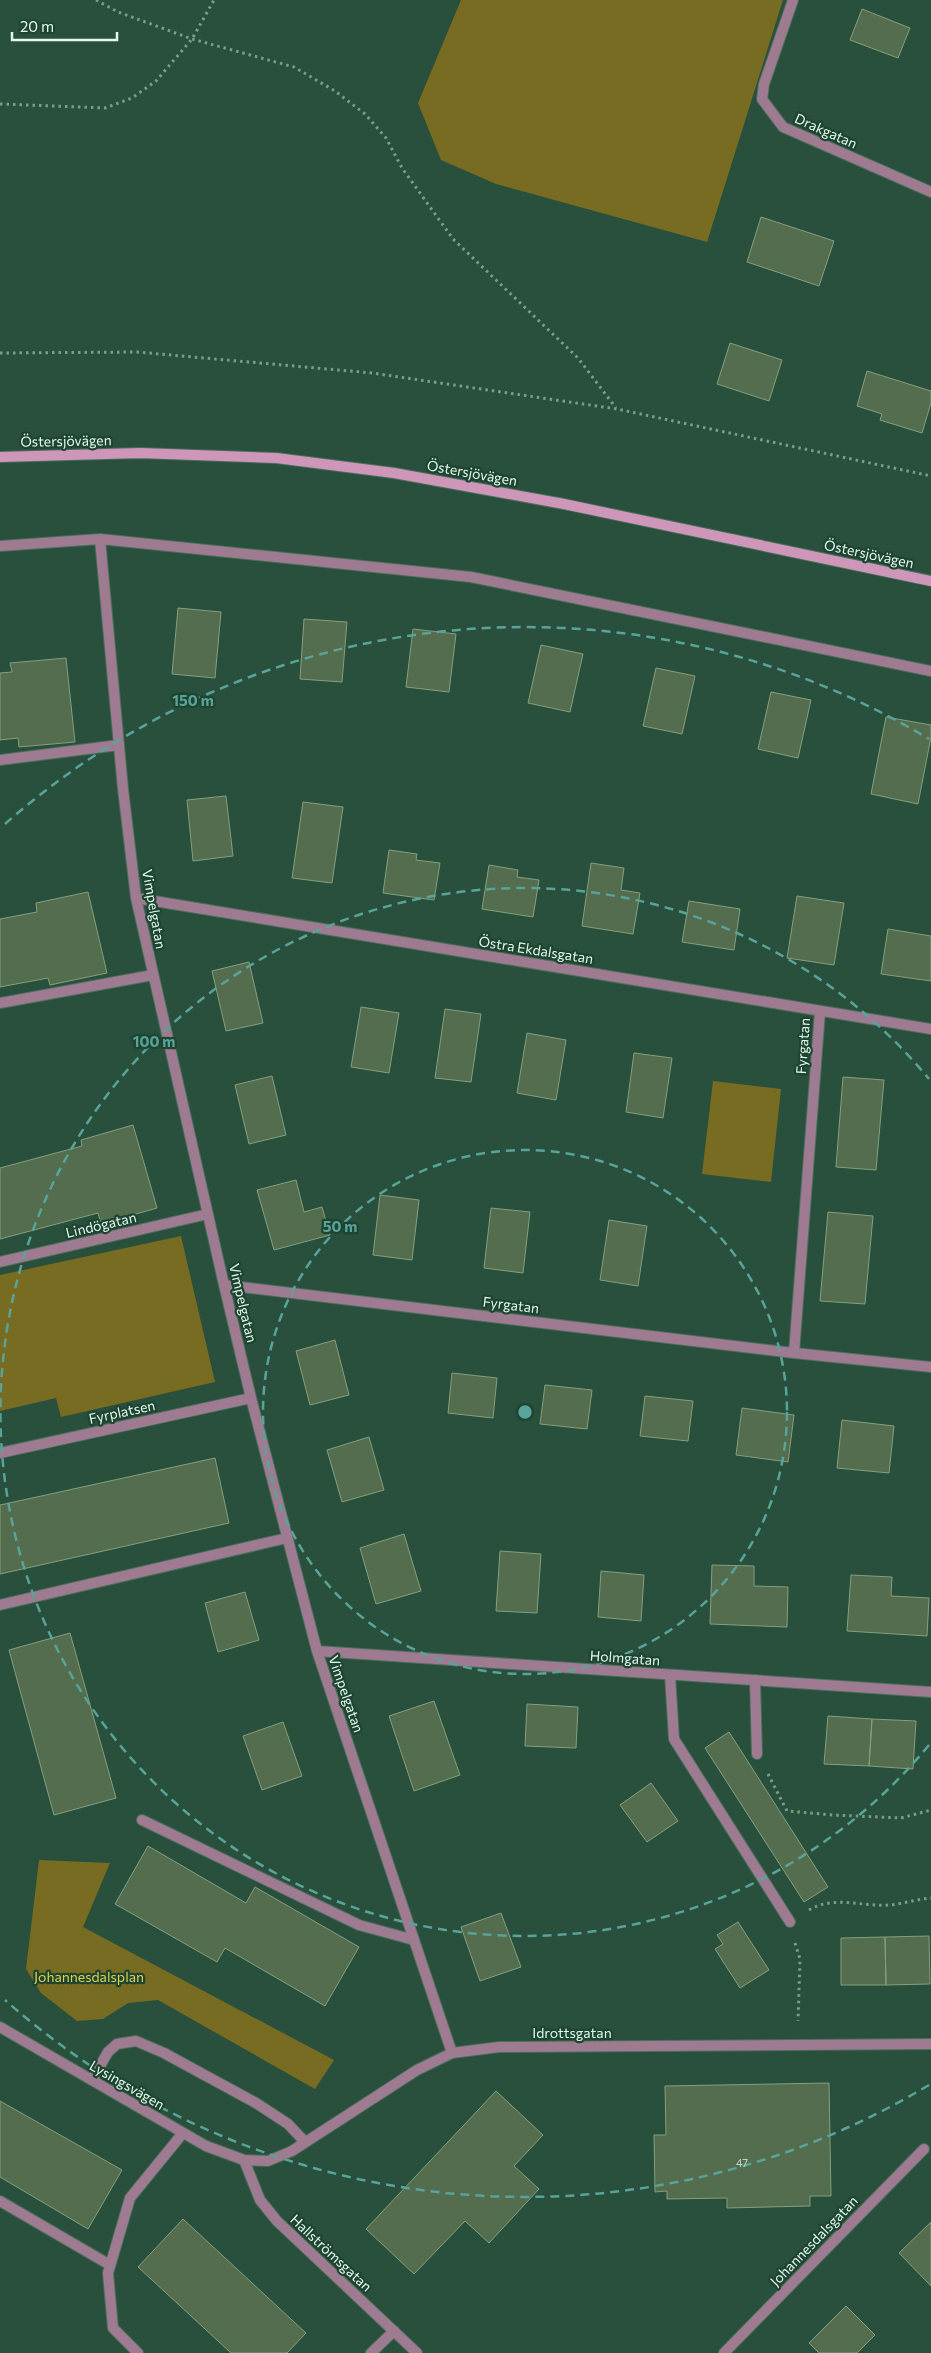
<svg xmlns="http://www.w3.org/2000/svg" width="931" height="2353" font-family="Commissioner,sans-serif">
<style>
.green{fill:#776c21}
.building{fill:#536d4e;stroke:#85a07f}
.lines{fill:none;stroke-linecap:round;stroke-linejoin:round}
.lane-casing{stroke:#4a6e5c;stroke-width:12}
.street-casing{stroke:#4a6e5c;stroke-width:12}
.secondary-casing{stroke:#4a6e5c;stroke-width:12}
.path{stroke:#7d9d8c;stroke-width:3;stroke-dasharray:2.5 4;stroke-linecap:butt}
.lane{stroke:#9e7b91;stroke-width:10}
.street{stroke:#9e7b91;stroke-width:10}
.secondary{stroke:#ce97ba;stroke-width:10}
.ring{fill:none;stroke:#59a49a;stroke-width:2.5;stroke-dasharray:9 6}
.labels{text-anchor:middle;stroke-width:4.5;stroke-linejoin:round;paint-order:stroke}
.number-label{font-size:11px;fill:#bfd6c5}
.street-label{font-size:14px;fill:#e3f9ed;stroke:#1d4531}
.park-label{font-size:14px;fill:#e4d04e;stroke:#1d4531}
.centre{fill:#59a49a;stroke:#1d4531;stroke-width:2.5}
.ring-label{font-size:15px;text-anchor:middle;font-weight:bold;fill:#59a49a;stroke:#1d4531;stroke-width:4.5;stroke-linejoin:round;paint-order:stroke}
</style>
<rect width="100%" height="100%" fill="#28503c"/>
<path class="green" d="M461 0H783L707 242 496 184 441 160 418 103Z
M713 1081 781 1089 771 1182 702 1174Z
M181 1236 215 1382 61 1417 56 1398 0 1411V1275Z
M39 1860 110 1863 83 1927 334 2060 315 2089 158 2000 128 2003 103 2019 77 2021 41 1993 26 1969Z"/>
<path class="building" d="M862 9 910 28 898 58 850 40Z
M761 217 834 241 819 286 747 262Z
M730 343 782 360 769 401 717 384Z
M867 371 931 391V403L922 433 880 420 882 414 857 406Z
M178 608 221 612 215 678 172 674Z
M304 619 347 622 342 682 300 679Z
M413 629 456 634 449 692 406 687Z
M541 645 583 654 570 712 528 703Z
M66 658 75 742 19 747 18 738 0 740V673L12 672 10 663Z
M656 668 695 676 682 734 643 726Z
M771 692 811 700 798 758 758 749Z
M886 717 931 725V737L918 804 871 794Z
M226 796 233 856 193 861 187 800Z
M303 802 343 807 332 883 292 878Z
M389 850 417 854 416 860 440 863 434 900 383 893Z
M591 863 624 868 621 890 640 893 633 934 582 926Z
M489 865 518 870 517 877 539 880 533 917 482 909Z
M88 892 107 973 50 985 48 978 0 987V919L37 912 36 903Z
M797 896 844 903 834 965 787 958Z
M689 901 740 909 734 950 682 942Z
M888 929 931 936V981L881 974Z
M249 962 263 1023 226 1031 212 971Z
M361 1007 399 1013 389 1073 351 1067Z
M445 1009 481 1014 471 1082 435 1078Z
M527 1033 566 1040 556 1100 517 1093Z
M634 1053 672 1058 663 1118 626 1112Z
M272 1076 286 1135 249 1144 235 1085Z
M843 1077 884 1080 876 1170 836 1167Z
M133 1125 157 1208 101 1224 98 1213 0 1239V1168L82 1146 81 1140Z
M296 1180 304 1212 322 1207 330 1235 274 1250 257 1190Z
M380 1195 419 1200 412 1260 373 1255Z
M491 1208 530 1212 523 1273 484 1268Z
M828 1212 873 1216 865 1304 820 1301Z
M609 1220 647 1226 638 1286 600 1280Z
M335 1340 349 1395 310 1405 296 1351Z
M452 1373 497 1378 493 1418 448 1413Z
M545 1385 592 1390 587 1429 540 1424Z
M645 1396 693 1401 688 1441 640 1436Z
M742 1408 794 1415 788 1462 736 1455Z
M842 1420 894 1426 889 1473 837 1468Z
M369 1437 384 1490 342 1502 327 1450Z
M215 1458 229 1523 0 1574V1505Z
M404 1534 421 1591 376 1604 360 1548Z
M500 1551 541 1554 537 1613 496 1611Z
M712 1565 754 1566V1586L788 1587 787 1627 710 1624Z
M601 1571 644 1575 641 1621 598 1617Z
M851 1575 892 1577 891 1596 929 1598 927 1636 847 1631Z
M245 1592 259 1640 218 1652 205 1603Z
M70 1633 116 1798 54 1815 9 1650Z
M434 1701 460 1775 414 1791 389 1716Z
M527 1704 578 1707 576 1748 525 1746Z
M828 1716 872 1719 869 1766 824 1764Z
M872 1719 916 1721 913 1769 869 1766Z
M283 1722 302 1776 262 1790 243 1736Z
M729 1732 828 1887 804 1902 705 1748Z
M651 1783 678 1821 647 1842 620 1805Z
M148 1846 246 1903 255 1887 359 1947 325 2006 225 1948 217 1962 115 1904Z
M501 1913 521 1967 480 1981 461 1927Z
M738 1922 769 1970 740 1988 715 1949 723 1944 717 1935Z
M929 1936 930 1984 886 1985 885 1937Z
M885 1937 886 1985H841V1938Z
M829 2083 831 2196H810V2206L727 2208V2198L667 2199V2191L655 2192 654 2135H666L665 2086Z
M496 2091 543 2135 514 2166 539 2189 489 2243 465 2221 414 2274 366 2229Z
M0 2101 122 2170 88 2229 0 2177Z
M183 2219 306 2333 287 2353H231L138 2267Z
M931 2222V2286L899 2253Z
M846 2306 875 2335 857 2353H819L809 2343Z"/>
<g class="lines">
<g class="lane-casing">
<path id="lane" d="M0 760 119 745
M0 1003 153 975
M0 1605 287 1538
M670 1675 674 1739 790 1922
M755 1680 757 1754
M142 1820 359 1925 414 1940
M92 2080 108 2052 117 2044 136 2041 164 2053 256 2103 288 2124 305 2142
M0 2201 110 2265
M138 2353 113 2328 108 2273 130 2198 183 2133
M371 2353 394 2331"/>
</g>
<g class="street-casing">
<path id="street" d="M793 0 764 84 762 99 783 127 931 192
M100 539 123 789 136 898 224 1285 251 1398 317 1651 452 2053
M0 546 100 539 471 577 931 671
M136 898 931 1029
M0 1262 208 1214
M224 1285 794 1353 931 1367
M794 1353 820 1011
M0 1453 251 1398
M317 1651 931 1692
M0 2027 206 2146 244 2160 268 2161 292 2151 417 2070 452 2053 499 2047 931 2044
M244 2160 260 2200 277 2221 417 2353
M724 2353 924 2149"/>
</g>
<g class="secondary-casing">
<path id="secondary" d="M0 457 140 453 276 458 394 473 564 504 931 581"/>
</g>
<path class="path" d="M96 0 118 12 192 39 294 67 335 91 365 114 386 138 402 168 453 239 578 358 616 408
M0 104 105 108 132 98 156 81 192 39 214 0
M0 353 137 352 372 373 617 409 931 476
M768 1774 787 1811 833 1815 901 1818 931 1810
M809 1910C834 1895 862 1907 889 1905 903 1904 917 1899 931 1898
M795 1943 800 1959 798 2021"/>
<use href="#lane" class="lane"/>
<use href="#street" class="street"/>
<use href="#secondary" class="secondary"/>
</g>
<g class="ring">
<circle cx="525" cy="1412" r="262"/>
<path d="M929 1745A524 524 0 1 1 929 1079"/>
<path d="M929 2085A785 785 0 0 1 5 2000M5 824A785 785 0 0 1 929 739"/>
</g>
<g class="labels">
<g class="number-label">
<text x="742" y="2167">47</text>
</g>
<g class="street-label">
<text transform="translate(826 131) rotate(24)" y="5">Drakgatan</text>
<text transform="translate(66 441) rotate(-1)" y="5">Östersjövägen</text>
<text transform="translate(472 473) rotate(10)" y="5">Östersjövägen</text>
<text transform="translate(869 554) rotate(12)" y="5">Östersjövägen</text>
<text transform="translate(154 909) rotate(80)" y="5">Vimpelgatan</text>
<text transform="translate(536 950) rotate(9)" y="5">Östra Ekdalsgatan</text>
<text transform="translate(803 1046) rotate(-86)" y="5">Fyrgatan</text>
<text transform="translate(101 1225) rotate(-13)" y="5">Lindögatan</text>
<text transform="translate(243 1303) rotate(77)" y="5">Vimpelgatan</text>
<text transform="translate(511 1305) rotate(7)" y="5">Fyrgatan</text>
<text transform="translate(122 1412) rotate(-12)" y="5">Fyrplatsen</text>
<text transform="translate(625 1658) rotate(4)" y="5">Holmgatan</text>
<text transform="translate(346 1694) rotate(71)" y="5">Vimpelgatan</text>
<text x="572" y="2038">Idrottsgatan</text>
<text transform="translate(127 2085) rotate(30)" y="5">Lysingsvägen</text>
<text transform="translate(814 2241) rotate(-46)" y="5">Johannesdalsgatan</text>
<text transform="translate(331 2253) rotate(43)" y="5">Hallströmsgatan</text>
</g>
<g class="park-label">
<text x="89" y="1982">Johannesdalsplan</text>
</g>
</g>
<circle cx="525" cy="1412" r="8" class="centre"/>
<g class="ring-label">
<text x="193" y="706">150 m</text>
<text x="154" y="1047">100 m</text>
<text x="340" y="1232">50 m</text>
</g>
<path d="M12 32v8h105v-8" fill="none" stroke="#e3f9ed" stroke-width="2.5"/>
<text x="20" y="32" font-size="15" fill="#e3f9ed" stroke="#1d4531" stroke-width="4" paint-order="stroke">20 m</text>
</svg>
